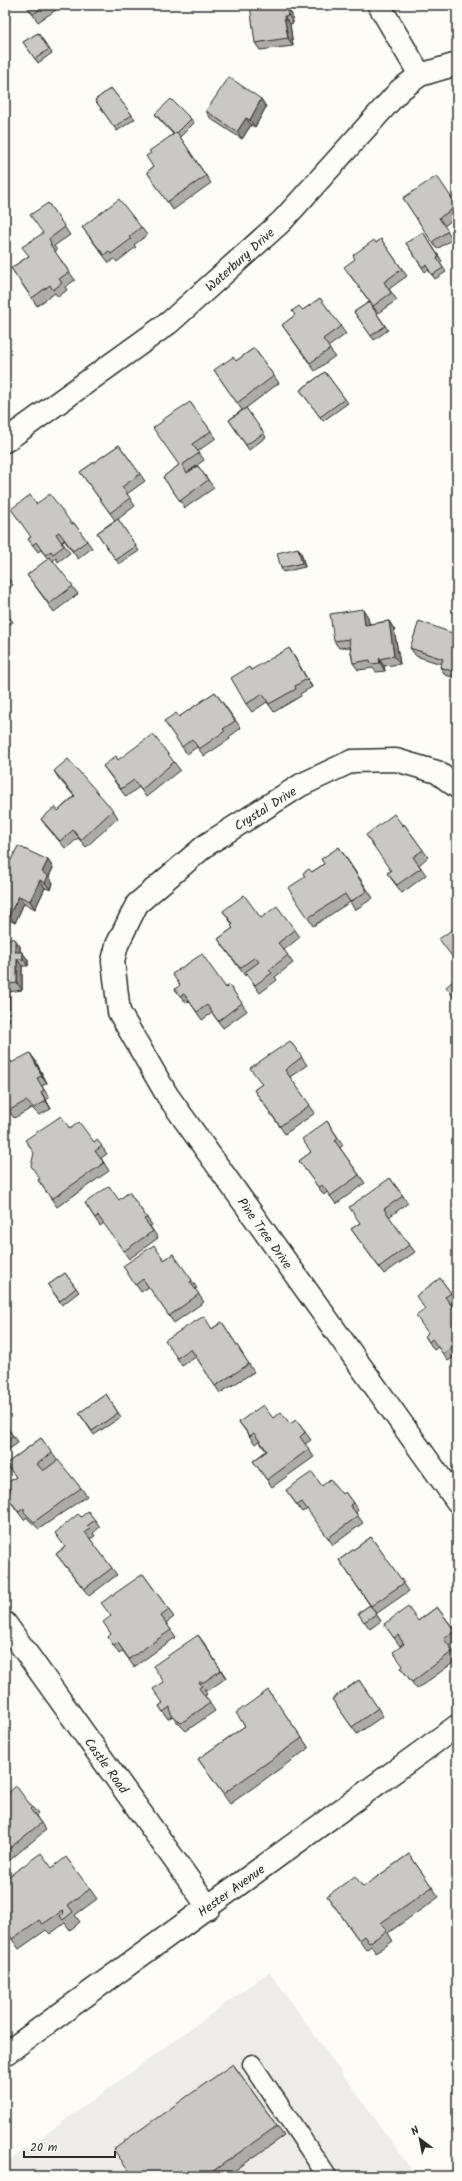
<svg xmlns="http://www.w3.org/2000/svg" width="462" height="2181" font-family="Kalam,sans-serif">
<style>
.built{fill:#edece8}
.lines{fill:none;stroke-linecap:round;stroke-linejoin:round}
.service-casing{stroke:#2b2b2b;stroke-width:21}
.minor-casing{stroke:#2b2b2b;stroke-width:25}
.service{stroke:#fdfcf7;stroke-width:18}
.minor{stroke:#fdfcf7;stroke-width:22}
.wall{fill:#adaca9;stroke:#2b2b2b}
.shaded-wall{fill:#8d8c89;stroke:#2b2b2b}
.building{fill:#c9c8c4;stroke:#2b2b2b}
.labels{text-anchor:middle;stroke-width:3;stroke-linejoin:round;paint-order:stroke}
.street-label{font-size:13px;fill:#2b2b2b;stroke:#fdfcf7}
</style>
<rect width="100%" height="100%" fill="#fdfcf7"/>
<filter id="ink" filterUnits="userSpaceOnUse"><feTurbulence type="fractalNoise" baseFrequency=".025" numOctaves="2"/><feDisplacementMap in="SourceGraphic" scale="8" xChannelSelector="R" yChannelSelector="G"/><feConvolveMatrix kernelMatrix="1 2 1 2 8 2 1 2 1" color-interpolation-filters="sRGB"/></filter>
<g filter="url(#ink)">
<path class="built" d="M269 1972 416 2176H5V2164Z"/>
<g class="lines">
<g class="service-casing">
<path id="service" d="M252 2064 327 2176"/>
</g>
<g class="minor-casing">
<g id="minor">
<path d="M379 5 420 75"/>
<path id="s1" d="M5 441 170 322 282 221 400 90 420 75 457 64"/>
<path id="s2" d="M457 787 437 772 396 760 352 761 301 785 206 845 137 904 117 945 113 961 119 1012 167 1095 457 1501"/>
<path id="s3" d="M5 1623 209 1908"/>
<path id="s4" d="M5 2054 457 1726"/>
</g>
</g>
<use href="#service" class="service"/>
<use href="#minor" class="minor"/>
</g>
<path class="wall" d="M5 5H7L10 9 5 12Z
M26 5H57L59 8 38 22Z
M288 9 292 15 293 23 290 24 293 46 260 50 255 43Z
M38 33 52 53 38 63 23 42Z
M111 88 135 119 117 131 95 100Z
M261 99 266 107 255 127 251 125 242 139 211 119 206 111Z
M155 114 191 119 194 123 180 137 211 183 173 210 147 172 153 167 151 153 173 134 158 118Z
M403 198 457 206V217L444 226 453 239 437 249Z
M48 203 70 235 54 246 57 250 55 252 75 280 65 287 67 290 58 297 55 293 37 306 11 268 29 256 43 233Z
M82 227H141L147 235 134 245 136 247 117 262 114 259 109 263Z
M423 232 442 261 440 263 446 272 435 279 428 270 425 272 406 243Z
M381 239 407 276 389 289 397 300 378 313 349 274 355 259Z
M320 298 346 334 328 347 335 356 315 371 282 325Z
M369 302 388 330 374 340 354 312Z
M254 348 279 383 246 408 266 437 249 450 229 420 242 410 214 370 236 361Z
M325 372 348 403 323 421 300 390Z
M190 402 216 438 198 451 204 460 188 472 198 466 214 488 185 508 163 477 179 465Z
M119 445 145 481 127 494 135 506 118 519 139 551 119 564 97 533 115 520 80 472Z
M36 504 72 524 74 523 92 548 78 559 64 540 62 542 70 553 58 562 56 558 53 561 78 594 54 612 27 575 48 559 41 550 38 552 28 539 31 537Z
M298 548 301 552 305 567 283 572 281 568Z
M5 574 13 585 5 591Z
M5 611 13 622 5 628Z
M368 617 369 624 389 621 394 629 400 664 384 666 385 671 376 672 373 668 358 670 353 663 350 647 339 648 334 641Z
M457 621V678L445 675 440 667 441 664 416 656 410 648 452 633Z
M294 656 312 687 300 694 301 696 274 712 267 702 252 712 246 704 249 667 251 670Z
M215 692 241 728 229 737 230 739 204 756 197 747 187 754 164 721 179 717Z
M118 760 174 762 180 770 146 797 139 787 126 797 103 766Z
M54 771 113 810 118 818 86 847 78 838 66 849 46 826 41 819 58 811 74 796 59 779Z
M404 824 428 857 419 865 426 875 402 893 387 873 391 871 403 826Z
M339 847 373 898 355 910 350 902 313 926 308 918 312 872 324 864Z
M48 860 53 868 49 876 53 883 51 890 45 888 35 909 24 903 15 923 5 918V866L7 868Z
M223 911 261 918 295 930 300 937 284 950 293 963 275 977 277 980 260 993 246 974 245 976 218 939 233 928 232 924Z
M5 938 20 946V952H22L28 960V966H22V990L9 992V1021H5Z
M229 985 247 1011 223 1028 212 1013 202 1020 189 1001 186 1003 175 989 226 988Z
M290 1041 307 1065 290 1077 315 1113 285 1134 254 1090 262 1084Z
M5 1052 12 1063 35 1060 47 1083 42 1086 49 1098 46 1100 51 1109 39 1115 32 1108 14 1118 5 1105Z
M327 1121 343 1145 340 1148 365 1183 336 1204 327 1192 324 1195 299 1161 311 1152Z
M70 1128 94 1142 97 1140 107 1154 101 1158 109 1171 57 1207 38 1180 40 1179Z
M390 1178 408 1203 389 1217 415 1252 384 1274 351 1229 360 1223Z
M129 1192 152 1225 150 1226 158 1238 129 1259 104 1223 100 1226 85 1203 119 1200Z
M173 1254 197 1288 195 1289 204 1302 174 1323 149 1287 141 1292 123 1266 164 1260Z
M65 1273 79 1292 62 1305 48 1285Z
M440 1278 456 1300 451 1304 457 1313V1355L448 1361 438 1347 434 1350 425 1336 428 1333 425 1309Z
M222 1322 254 1372 220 1393 196 1357 182 1366 177 1358 213 1328Z
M5 1390 9 1396 5 1399Z
M106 1394 121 1417 94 1435 79 1413Z
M273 1418 290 1424 296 1420 311 1440 305 1444 314 1457 272 1487 253 1461 266 1451 259 1441 255 1444 239 1422Z
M5 1424 18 1443 5 1452Z
M41 1438 57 1460 81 1488 87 1496 39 1529 29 1520 27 1517 24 1520 5 1494 11 1490 6 1484 16 1477 6 1464Z
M322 1486 342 1494 345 1492 358 1510 356 1513 363 1523 333 1545 308 1509 302 1512 286 1490Z
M81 1517 95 1520 100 1527 93 1533 95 1536 90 1539 117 1575 89 1596 56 1554 65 1547Z
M371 1537 409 1591 376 1614 339 1560Z
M143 1574 174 1617 166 1623 176 1637 134 1667 123 1651 119 1654 108 1637 111 1634V1616Z
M370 1605 381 1621 370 1629 358 1613Z
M437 1607 457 1633V1641L449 1646 457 1657V1660L417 1689 401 1668 403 1666 404 1644 403 1643 400 1646 384 1624 418 1621Z
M198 1635 226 1678 209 1690 204 1689 207 1694 205 1696 215 1711 186 1731 177 1722 173 1716 168 1719 159 1706 163 1703 164 1682Z
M359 1680 383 1716 357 1734 332 1699Z
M268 1690 309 1748 230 1804 198 1759 245 1726Z
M5 1792 7 1794 32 1807 38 1814 36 1816 46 1830 5 1864Z
M409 1854 439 1897 388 1933 393 1941 376 1953 371 1946 366 1950 327 1896 363 1887Z
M52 1868 90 1889 97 1899 75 1915 80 1922 70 1930 65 1923 50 1934 46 1930 19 1949 5 1930Z
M233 2064 284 2136 227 2176H133Z"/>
<path class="shaded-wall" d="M283 5H287L288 9 292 15 293 23 284 8Z
M284 16 290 24 293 46 288 38Z
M261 99 266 107 255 127 250 120Z
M246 118 251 125 242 139 237 132Z
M298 548 301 552 305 567 302 563Z
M363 609 368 617 371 632 365 625Z
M389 621 394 629 400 664 394 656Z
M289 648 294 656 312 687 307 679Z
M379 659 384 666 385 671 380 663Z
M48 860 53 868 49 876 53 883 51 890 45 883 42 872Z
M40 880 45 888 35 909 30 901Z
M19 896 24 903 15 923 9 915Z
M15 939 20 946V959L15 952Z
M22 952 28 960V966L23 959Z
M17 959 22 966V990L17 983Z
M5 986 9 992V1021L5 1016Z
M30 1053 35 1060 47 1083 42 1076Z
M41 1092 46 1100 51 1109 46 1101Z
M198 1635 204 1643 226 1678 221 1670Z"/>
<path class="building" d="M26 5H47L33 14Z
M250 5H283L284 8H287L288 16H284L288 38 255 43Z
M38 33 49 49 35 59 23 42Z
M229 77 261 99 250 120 246 118 237 132 206 111Z
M111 88 132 115 114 127 95 100Z
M171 99 191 119 177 133V132L174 134 155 114Z
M177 132 206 176 167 202 147 172 153 167 146 156 151 153 149 151Z
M437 176 457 206 439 218 448 231 432 242 403 198Z
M119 199 141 227 129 237 131 239 111 254 109 251 104 255 82 227Z
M48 203 65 227 49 239 51 243 50 244 69 272 59 279 62 283 53 290 50 285 32 298 11 268 29 256 22 247 43 233 30 215Z
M423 232 439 257 437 258 443 268 432 275 426 265 422 267 406 243Z
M381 239 402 269 384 282 391 293 373 306 344 267 355 259 353 255 374 240 376 243Z
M320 298 341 326 323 339 330 349 310 363 282 325 295 315 292 311 299 306 303 310Z
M369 302 385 326 371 336 354 312Z
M254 348 274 376 237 403 214 370 233 357 236 361Z
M325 372 345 399 320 417 300 390Z
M190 402 211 431 192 444 199 453 182 465 187 473 198 466 208 480 180 501 163 477 179 465 153 428 163 421 162 420Z
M246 408 264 433 246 445 229 420Z
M119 445 140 474 122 487 130 498 110 513 80 472Z
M50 494 72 524 74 523 87 541 73 551 59 532 56 534 64 546 53 554 51 551 45 555 36 542 33 545 28 539 31 537 11 509 30 495 36 504Z
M118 519 136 546 116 560 97 533Z
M298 548 302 563 281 568 277 553Z
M50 557 73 586 49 604 27 575Z
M5 574 8 578 5 580Z
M363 609 365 625 389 621 394 656 379 659 380 663 371 664 370 660 353 663 349 639 334 641 330 614Z
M5 611 8 615 5 617Z
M419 621 452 633 455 622 457 621V673L440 667 443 659 410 648Z
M289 648 307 679 295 686 296 689 269 704 263 694 246 704 231 678 249 667 251 670Z
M215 692 235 721 223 729 225 731 199 749 192 739 182 747 164 721 176 713 179 717Z
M153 734 174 762 141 790 134 780 121 789 103 766 116 756 118 760Z
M68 759 113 810 81 840 73 830 60 841 41 819 55 807 58 811 75 796 54 771Z
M394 814 403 826 404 824 423 850 413 857 421 868 397 885 387 873 391 871 366 835Z
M18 846 48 860 42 872 48 876 45 883 40 880 30 901 19 896 9 915 5 913V866L7 868Z
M339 847 367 891 350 902 345 894 308 918 288 888 305 877 303 873 309 869 312 872 324 864 321 859Z
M244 895 261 918 277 906 295 930 278 943 288 955 269 970 272 973 255 985 245 972 259 962 255 957 240 968 218 939 233 928 231 926 233 924 223 911Z
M457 926V963L439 939Z
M5 938 15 939V952H22L23 959H17V983L5 985Z
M202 954 226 988 229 985 242 1003 218 1021 207 1005 197 1012 184 994 180 996 175 989 180 985 172 974Z
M457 978V998L455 999 446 987Z
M290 1041 302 1057 285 1070 310 1105 280 1126 254 1090 262 1084 250 1068Z
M5 1053 11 1063 30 1053 42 1076 37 1078 44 1090 41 1092 46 1101 34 1108 26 1101 8 1111 5 1105Z
M61 1116 70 1129 79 1122 94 1142 97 1140 102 1146 95 1151 104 1163 52 1199 38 1180 40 1179 31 1166 34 1153 25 1140Z
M327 1121 338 1138 335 1141 359 1175 330 1196 322 1185 318 1187 299 1161 311 1152 302 1139Z
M390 1178 403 1196 384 1209 409 1245 379 1267 351 1229 360 1223 349 1207Z
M109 1186 119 1200 129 1192 147 1218 144 1219 153 1231 124 1251 98 1216 95 1218 85 1203Z
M154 1245 164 1260 173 1254 192 1280 190 1282 199 1294 169 1316 143 1279 135 1285 123 1266Z
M65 1273 76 1288 60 1301 48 1285Z
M440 1278 451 1293 445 1297 457 1313V1343L443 1354 432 1339 429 1342 425 1336 428 1333 416 1316 425 1309 416 1296Z
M204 1316 212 1329 222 1322 249 1364 215 1386 191 1349 177 1358 165 1340Z
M106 1394 118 1413 92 1431 79 1413Z
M263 1405 273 1418 281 1412 290 1424 296 1420 305 1432 300 1437 309 1449 267 1480 253 1461 267 1451 254 1433 250 1436 239 1422Z
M5 1424 13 1436 5 1441Z
M41 1438 52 1453 37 1464 43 1471 58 1460 81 1488 34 1522 24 1512V1508L19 1512 5 1494 11 1490 6 1484 16 1477 6 1464Z
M312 1472 322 1486 330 1479 342 1494 345 1492 353 1503 350 1505 358 1516 328 1538 302 1502 297 1505 286 1490Z
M88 1511 95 1520 87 1526 90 1529 85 1532 112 1568 84 1589 56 1554 65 1547 55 1533 78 1514 81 1517Z
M371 1537 404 1583 371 1606 339 1560Z
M143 1574 169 1610 161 1616 171 1630 129 1659 118 1643 114 1646 108 1637 111 1634 103 1622 111 1616 101 1603Z
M370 1605 376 1614 364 1622 358 1613Z
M408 1607 418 1621 437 1607 455 1631 444 1639 453 1651 412 1682 401 1668 403 1666 393 1652 404 1644 398 1635 394 1638 384 1624Z
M198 1635 221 1670 204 1682H199L202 1686 199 1688 210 1703 181 1723 171 1714 170 1707 163 1712 159 1706 163 1703 153 1689 164 1682 153 1666Z
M359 1680 378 1708 352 1727 332 1699Z
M268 1690 302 1738 223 1794 198 1759 245 1726 236 1713Z
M16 1786 32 1807 30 1809 41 1823 5 1852V1792L7 1794Z
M41 1853 52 1868 66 1857 90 1889 68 1905 73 1912 63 1920 60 1916 64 1913 62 1911 43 1924 39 1920 12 1939 5 1930V1879Z
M409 1854 432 1887 381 1923 387 1931 369 1943 364 1936 359 1940 327 1896 355 1876 363 1887Z
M233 2064 277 2126 206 2176H133L113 2149Z"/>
</g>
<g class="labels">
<g class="street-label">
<text dy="5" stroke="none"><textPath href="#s1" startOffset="297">Waterbury Drive</textPath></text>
<text transform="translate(265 808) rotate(-32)" y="5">Crystal Drive</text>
<text dy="5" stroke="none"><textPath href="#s2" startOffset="750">Pine Tree Drive</textPath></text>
<text dy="5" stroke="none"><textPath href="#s3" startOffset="175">Castle Road</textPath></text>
<text dy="5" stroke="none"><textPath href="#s4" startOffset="279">Hester Avenue</textPath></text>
</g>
</g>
<rect width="462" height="2181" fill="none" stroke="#fdfcf7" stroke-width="20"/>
<rect x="10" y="10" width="442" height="2161" fill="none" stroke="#2b2b2b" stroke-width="1.5" filter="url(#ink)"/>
<g transform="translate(420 2139) rotate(328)" stroke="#fdfcf7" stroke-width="3" paint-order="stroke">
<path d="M0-3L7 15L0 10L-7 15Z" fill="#2b2b2b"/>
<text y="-6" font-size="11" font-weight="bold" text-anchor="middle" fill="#2b2b2b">N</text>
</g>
<path d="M24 2151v6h91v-6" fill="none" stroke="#2b2b2b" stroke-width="2"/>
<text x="30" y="2151" font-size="12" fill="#2b2b2b" stroke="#fdfcf7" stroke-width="3" paint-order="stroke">20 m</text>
</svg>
